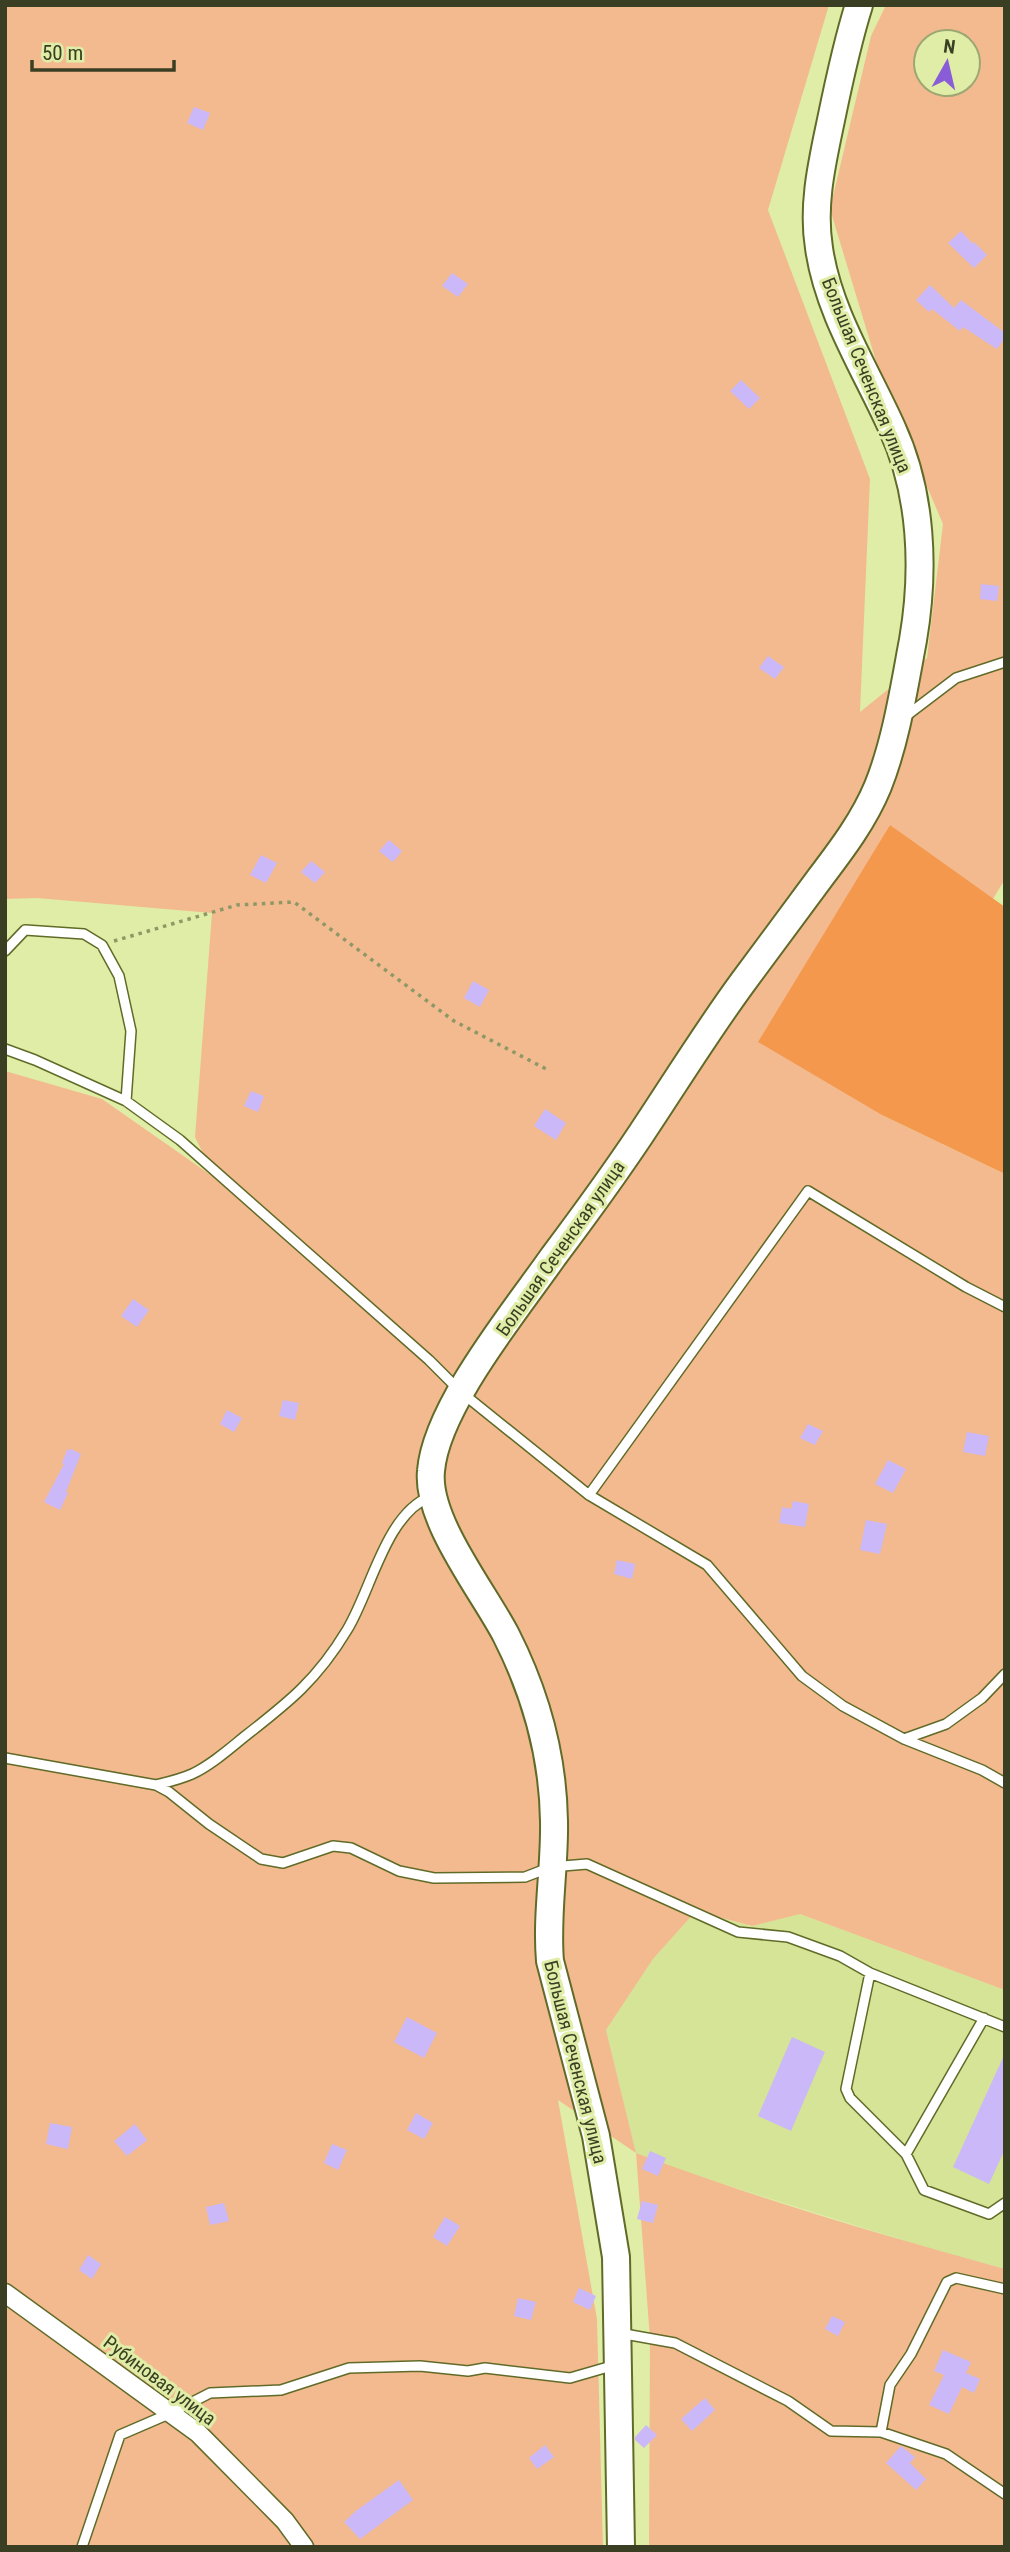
<svg xmlns="http://www.w3.org/2000/svg" width="1010" height="2552" font-family="'Roboto Condensed',sans-serif">
<style>
.built{fill:#d5e497}
.green{fill:#f3ba90;fill-rule:evenodd}
.forest{fill:#f4984d}
.building{fill:#cbb8f9}
.lines{fill:none;stroke-linecap:round;stroke-linejoin:round}
.lane-casing{stroke:#606b28;stroke-width:12}
.street-casing{stroke:#606b28;stroke-width:21}
.secondary-casing{stroke:#606b28;stroke-width:30}
.path{stroke:#8e9866;stroke-width:3.5;stroke-dasharray:3.5 5;stroke-linecap:butt}
.lane{stroke:#fff;stroke-width:9}
.street{stroke:#fff;stroke-width:18}
.secondary{stroke:#fff;stroke-width:26}
.labels{text-anchor:middle;stroke-width:6;stroke-linejoin:round;paint-order:stroke}
.street-label{font-size:19px;fill:#3a3f23;stroke:#dfeda7}
</style>
<rect width="100%" height="100%" fill="#dfeda7"/>
<path class="built" d="M696 1911 751 1926 800 1914 1005 1990V2269L928 2248 682 2171 636 2153 606 2030 653 1959Z"/>
<path class="green" d="M5 5H829L768 210 870 479 860 712 927 658 943 524 882 381 830 209 871 36 886 5H1005V879L993 899 889 825 882 1115 1005 1174V1990L800 1914 752 1926 696 1911 653 1959 606 2030 636 2153C756 2198 881 2235 1005 2269V2547H649L650 2339 636 2153 558 2100 597 2319 603 2547H5V1071L102 1099 215 1178 195 1137 212 913 37 898 5 899ZM926 42H968V84H926Z"/>
<path class="forest" d="M890 825 1005 907V1174L882 1115 758 1042Z"/>
<path class="building" d="M194 107 210 113 203 130 187 123Z
M961 231 973 244 974 242 987 255 974 268 948 243Z
M452 273 468 284 458 297 442 286Z
M930 285 954 308 961 300 1005 333V338L997 349 963 327 960 331 932 309 929 312 916 300Z
M741 380 760 398 749 409 730 391Z
M981 584 999 586 997 601 980 599Z
M768 656 784 667 775 679 759 668Z
M389 840 402 851 393 862 379 851Z
M261 855 277 863 266 883 250 875Z
M311 861 325 872 315 883 301 872Z
M473 981 489 990 480 1007 464 998Z
M251 1091 264 1096 258 1112 244 1106Z
M545 1109 566 1123 556 1140 534 1126Z
M133 1299 149 1310 137 1327 121 1316Z
M283 1400 299 1403 295 1420 279 1416Z
M227 1410 242 1418 234 1432 220 1424Z
M808 1424 823 1431 815 1445 800 1438Z
M967 1432 989 1436 985 1456 963 1452Z
M71 1449 81 1454 66 1492 68 1493 60 1510 44 1502 64 1464 62 1463 67 1450Z
M888 1460 906 1469 893 1493 875 1484Z
M793 1501 809 1504 805 1527 779 1523 782 1507 791 1509Z
M866 1520 887 1524 880 1554 860 1550Z
M617 1560 635 1564 632 1579 614 1574Z
M407 2017 437 2033 424 2058 394 2042Z
M792 2037 825 2052 791 2131 758 2116Z
M1005 2053V2149L989 2184 953 2167Z
M416 2113 433 2123 424 2139 407 2130Z
M50 2123 72 2127 68 2149 46 2144Z
M135 2124 147 2140 127 2156 114 2141Z
M332 2144 347 2150 338 2170 324 2163Z
M650 2151 666 2158 658 2176 642 2169Z
M642 2201 658 2205 653 2223 637 2219Z
M224 2203 229 2221 210 2225 206 2207Z
M445 2217 460 2226 447 2246 433 2237Z
M88 2255 101 2264 92 2279 79 2270Z
M579 2288 596 2296 590 2310 573 2302Z
M518 2298 536 2302 531 2320 514 2316Z
M832 2316 845 2322 838 2336 825 2329Z
M943 2350 971 2362 966 2373 980 2379 974 2393 962 2387 949 2414 929 2405 944 2375 934 2371Z
M705 2398 715 2410 692 2431 681 2419Z
M646 2425 657 2435 644 2448 635 2440V2437Z
M545 2445 554 2457 537 2469 529 2458Z
M901 2446 915 2457 910 2463 926 2479 916 2490 886 2463Z
M399 2480 413 2500 360 2539 344 2522 357 2510Z"/>
<g class="lines">
<g class="lane-casing">
<path id="lane" d="M906 716 956 678 1005 662
M5 951 25 930 84 934 102 945 119 976 131 1031 126 1101
M5 1049 35 1060 126 1101 180 1140 429 1360 461 1392 589 1495 707 1565 802 1676 843 1706 904 1739 982 1770 1005 1783
M589 1495 808 1191 966 1287 1005 1307
M904 1739 946 1724 982 1698 1005 1674
M5 1758 156 1785 169 1792 209 1824 261 1859 283 1863 333 1846 351 1848 399 1871 434 1878 525 1877 551 1867 587 1864 738 1932 788 1937 840 1956 870 1973 1005 2027
M156 1785C168 1782 181 1779 192 1774 211 1765 228 1750 244 1737 289 1702 317 1680 347 1630 371 1591 385 1516 429 1497
M870 1973 846 2089 850 2098 906 2154
M984 2018 906 2154 924 2190 989 2214 1005 2203
M619 2333 675 2343 788 2401 831 2431 881 2432 946 2454 1005 2494
M881 2432 890 2385 911 2354 947 2282 956 2278 1005 2289
M82 2547 120 2435 171 2413 210 2393 281 2390 349 2368 420 2366 468 2371 485 2368 570 2378 615 2365"/>
</g>
<g class="street-casing">
<path id="street" d="M5 2293 198 2433 285 2521 304 2547"/>
</g>
<g class="secondary-casing">
<path id="secondary" d="M621 2547 616 2257 596 2136 550 1961C546 1914 555 1868 554 1821 553 1755 536 1694 506 1635 483 1591 426 1520 431 1471 436 1407 516 1310 553 1257 583 1217 613 1176 641 1134 675 1083 707 1031 743 982 769 947 795 912 820 878 842 849 864 820 878 786 896 741 904 688 913 640 925 570 922 493 892 428 866 370 828 312 819 248 812 205 822 163 831 120 839 81 847 43 859 5"/>
</g>
<path class="path" d="M114 941 237 905 294 902 454 1021 548 1070"/>
<use href="#lane" class="lane"/>
<use href="#street" class="street"/>
<use href="#secondary" class="secondary"/>
</g>
<g class="labels">
<g class="street-label">
<text transform="translate(867 375) rotate(68)" y="7">Большая Сеченская улица</text>
<text transform="translate(560 1248) rotate(-55)" y="7">Большая Сеченская улица</text>
<text transform="translate(576 2062) rotate(76)" y="7">Большая Сеченская улица</text>
<text transform="translate(160 2380) rotate(37)" y="7">Рубиновая улица</text>
</g>
</g>
<rect width="1010" height="2552" fill="none" stroke="#3a3f23" stroke-width="14"/>
<g transform="translate(947 63) rotate(8)"><circle r="33" fill="#dfeda7" stroke="#9da772" stroke-width="2"/>
<path d="M0-5L12 26L0 18L-12 26Z" fill="#895dd7"/>
<text y="-10" font-size="19" font-weight="bold" text-anchor="middle" fill="#3a3f23">N</text>
</g>
<path d="M32 60v10h142v-10" fill="none" stroke="#3a3f23" stroke-width="3.5"/>
<text x="42" y="60" font-size="21" fill="#3a3f23" stroke="#dfeda7" stroke-width="5" paint-order="stroke">50 m</text>
</svg>
